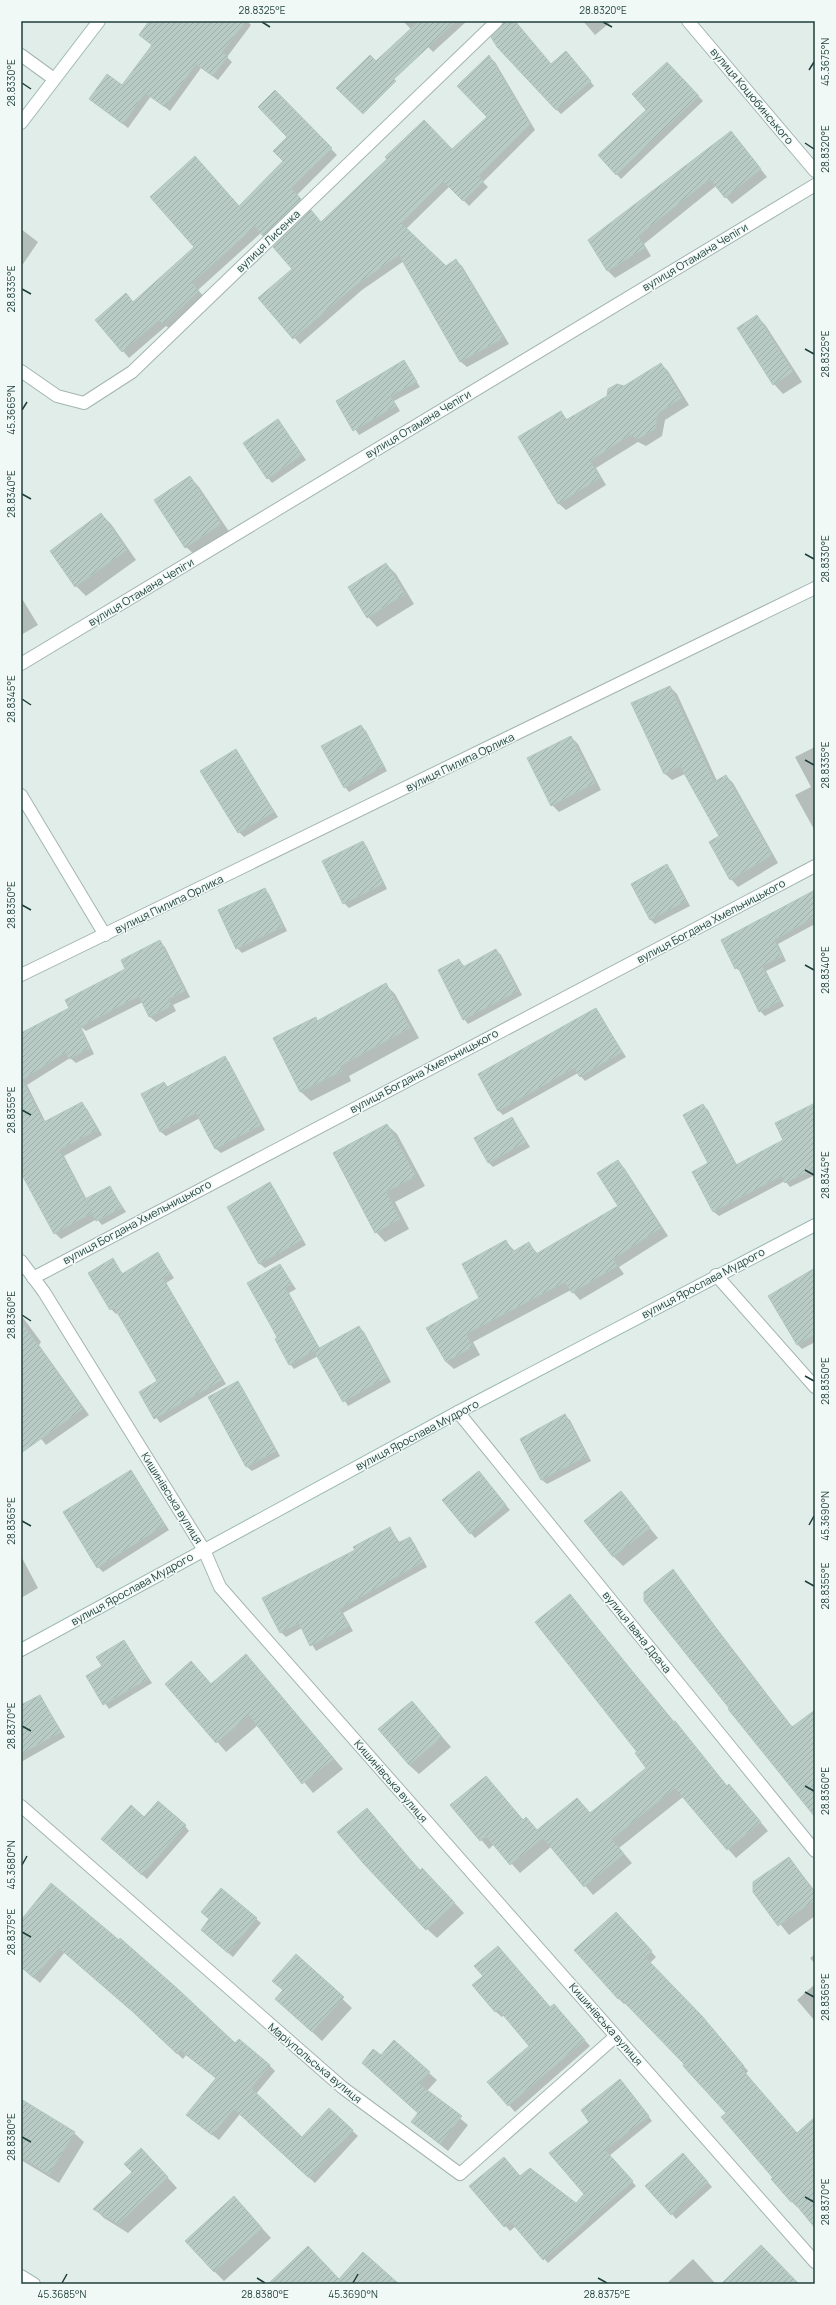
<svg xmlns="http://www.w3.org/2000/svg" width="836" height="2305" font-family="Manrope,sans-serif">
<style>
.shadow{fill:#0003}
.building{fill:url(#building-hatch);stroke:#b2c7c1}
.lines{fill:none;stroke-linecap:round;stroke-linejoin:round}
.street-casing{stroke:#a3b5b1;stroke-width:14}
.secondary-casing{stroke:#9ebab3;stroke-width:14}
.street{stroke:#fff;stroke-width:12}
.secondary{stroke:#fff;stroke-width:12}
.ticks{fill:none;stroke:#1f3f3b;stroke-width:1.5}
.labels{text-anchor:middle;stroke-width:3;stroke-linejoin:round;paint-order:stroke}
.street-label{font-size:11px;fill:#1f3f3b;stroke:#f1f9f6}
.neatline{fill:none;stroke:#1f3f3b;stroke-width:1.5}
.ticks-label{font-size:10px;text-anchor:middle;fill:#1f3f3b}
</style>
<defs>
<pattern id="building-hatch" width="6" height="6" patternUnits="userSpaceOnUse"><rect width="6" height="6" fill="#b8cbc5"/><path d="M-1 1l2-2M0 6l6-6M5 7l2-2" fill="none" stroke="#9eafaa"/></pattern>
</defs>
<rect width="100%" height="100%" fill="#e1ede9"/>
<path class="shadow" d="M151 21H247L251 25 227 57 232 62 218 80 201 68 170 111 151 96 128 128 90 99 122 86 153 45Z
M403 21H467L433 52Z
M583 21H612L595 35Z
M489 57 495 62 535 130 483 182 488 187 469 206 450 186 406 229 446 267 456 261 462 266 509 344 467 367 461 362 404 261 362 290 300 344 259 298 293 269 322 223 452 151 489 117Z
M571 57 594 86 561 114 556 109 552 65Z
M667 63 703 101 621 179 599 155 648 110Z
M275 91 337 155 297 195 307 206 270 241 262 232 198 290 205 298 170 329 166 326 129 358 96 320 133 303 239 207 285 161 288 137Z
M731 132 767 177 732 204 716 186 644 244 651 256 615 278 608 271 590 240Z
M21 229 38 242 21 267Z
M757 316 766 326 802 382 783 394 774 384Z
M404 362 420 387 394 401 400 411 359 435 337 402Z
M661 364 668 371 689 405 665 420 662 436 646 446 638 442 596 468 606 485 566 510 558 503 561 413 568 420Z
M278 420 306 460 272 483 268 478Z
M190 477 199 487 230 533 196 556 186 547Z
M101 514 111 524 136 560 86 596 76 586 51 551Z
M386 564 396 574 414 604 377 627 368 617Z
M21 597 38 625 21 635Z
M670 687 677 694 717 781 726 776 733 783 778 863 738 887 731 879 721 836 685 774 672 780 664 773Z
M361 726 366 731 387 771 349 792 345 787Z
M571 737 578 744 601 790 559 812 552 805Z
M815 747V831L795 795 811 787 795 757Z
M236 750 278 817 244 837 239 832Z
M363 842 367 847 387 889 349 908 344 903Z
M667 866 671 870 690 906 655 924 650 919Z
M265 890 269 894 287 931 242 953 237 948Z
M815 890V924L778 944 786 961 766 971 784 1006 765 1016 760 1011 741 972 736 968Z
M159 942 165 947 190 997 173 1005 176 1011 156 1022 150 1017 143 1002 86 1031 81 1027 94 1054 76 1063 70 1058 27 1085 46 1123 82 1104 87 1109 102 1135 64 1156 87 1200 110 1187 126 1212 102 1225 97 1219 61 1239 55 1233 23 1174H21V1035L70 1008 126 969Z
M496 950 501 955 522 995 468 1024 464 1019 459 960 465 967Z
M386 985 395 994 419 1038 349 1076 351 1081 311 1101 301 1092 275 1039 315 1018 318 1021Z
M596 1009 626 1057 585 1081 578 1073 503 1115 498 1110Z
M224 1057 229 1062 265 1130 221 1153 216 1149 200 1118 166 1136 161 1132 142 1095 164 1083 168 1087Z
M703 1105 708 1110 737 1165 785 1140 815 1107V1175L790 1187 785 1181 719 1216 714 1212 693 1172 710 1163Z
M512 1118 530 1147 493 1167 489 1163Z
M387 1125 397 1134 425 1186 395 1202 409 1229 385 1242 376 1232Z
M618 1161 625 1169 668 1236 619 1267 624 1274 580 1300 571 1290 473 1342 480 1355 454 1369 446 1362 480 1298 506 1242 515 1251 529 1244 538 1254 619 1207Z
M270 1184 274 1188 306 1245 265 1268 260 1264 229 1207Z
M158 1253 174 1278 166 1283 226 1384 160 1423 140 1393 159 1382 118 1312 116 1314 111 1309 113 1260 123 1274Z
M280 1265 296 1289 289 1293 320 1349 359 1327 364 1332 391 1382 348 1406 318 1356 294 1369 290 1364 279 1338Z
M815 1269V1342L802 1349 798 1345Z
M21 1315 41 1342 39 1345 89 1415 46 1445 21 1413Z
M238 1383 242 1387 280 1456 252 1471 247 1467 210 1398Z
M565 1416 570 1420 591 1461 547 1484 542 1480 521 1439Z
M131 1471 169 1530 103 1572 98 1567Z
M483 1477 510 1510 475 1538 444 1501Z
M621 1493 658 1538 623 1566 614 1557Z
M390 1528 400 1543 409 1538 414 1543 427 1567 343 1613 353 1631 316 1651 302 1628 286 1637 281 1632 357 1550Z
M21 1556 38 1588 21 1598Z
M673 1571 793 1728 815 1711V1812L730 1708Z
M570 1595 728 1787 737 1794 768 1831 736 1858 683 1797 619 1848 632 1863 593 1895 552 1846 520 1873 494 1844 489 1849 452 1805 486 1777 524 1821 526 1819 538 1831 577 1799 591 1814 648 1768Z
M124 1641 152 1683 109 1709 87 1677 104 1666Z
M246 1655 343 1769 313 1793 258 1725 226 1752 167 1684 191 1663 212 1685Z
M40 1696 65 1737 21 1762V1706Z
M412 1702 451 1747 419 1774 409 1765Z
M367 1809 421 1871 432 1879 464 1913 437 1938 427 1929Z
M144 1818 185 1826 189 1831 147 1879 106 1843Z
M789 1858 815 1891V1916L789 1935 754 1892Z
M221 1889 261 1923 233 1957 207 1935Z
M622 1919 656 1957 650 1963 707 2023 748 2071 746 2074 797 2134 815 2130V2226L798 2206 797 2207 792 2202 727 2113 686 2064 626 2003 624 2004 619 1999 576 1950Z
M28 1926 269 2065 275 2071 256 2094 303 2138 329 2109 358 2136 315 2183 240 2114 219 2140 193 2120 217 2079 186 2055 183 2059 140 2017 65 1952 40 1983 21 1967V1935Z
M498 1947 551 2008 560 2012 590 2046 515 2112 489 2082 530 2046 504 2015 502 2017 495 2011 484 1976Z
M815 1954V1964L810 1958Z
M296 1955 352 2008 322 2041 286 2008 284 1991 273 1980Z
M815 1984V2021L797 2000Z
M370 2070 429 2073 437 2080 427 2091 468 2125 448 2151 412 2122 419 2114Z
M625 2085 652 2121 609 2156 636 2186 548 2263 516 2226 510 2231 471 2186 520 2177 576 2204 586 2194 591 2122Z
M21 2101 74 2133 84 2142 59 2183 21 2160Z
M151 2159 177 2188 128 2233 104 2218 95 2209Z
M688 2159 712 2187 676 2219 672 2214Z
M243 2207 271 2238 224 2281 214 2271Z
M693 2259 715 2283 714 2284H666Z"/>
<path class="building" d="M149 21H246L222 52 228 56 213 76 196 64 165 107 145 93 123 124 89 99 107 74 122 85 152 45 139 35Z
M419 21H456L394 79 396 81 363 114 336 88 370 55 376 61Z
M504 21H515L551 64 566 51 591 81 556 110 497 47 491 37 502 26Z
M489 55 530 124 478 176 484 181 463 201 443 181 401 223 446 266 456 259 504 338 460 362 399 255 356 285 293 339 258 298 292 269 273 247 311 210 321 222 387 159 385 157 424 120 452 149 487 117 457 86Z
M667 62 699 96 616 175 598 155 646 110 632 94Z
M275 90 332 148 291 188 301 199 263 236 255 226 192 283 199 291 163 324 159 320 122 352 95 320 126 293 133 302 194 247 150 197 195 156 239 206 283 161 273 151 287 137 258 107Z
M731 131 761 169 725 198 710 179 638 236 645 248 607 271 588 240Z
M757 315 793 372 773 385 737 328Z
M404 360 417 382 390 396 396 406 353 431 336 401Z
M661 363 682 398 658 413 655 429 638 439 630 435 590 461 600 478 558 504 518 437 561 411 566 420 607 396 608 389 617 384 624 386Z
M278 419 302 455 267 479 243 443Z
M190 476 221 524 185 548 154 500Z
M101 513 127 550 75 587 50 551Z
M386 563 405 594 367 618 348 587Z
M670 686 714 782 726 775 772 855 730 880 709 842 719 836 680 766 664 774 631 703Z
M361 725 384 766 344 788 321 746Z
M571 736 595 783 551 806 527 758Z
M236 749 274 812 238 833 200 771Z
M363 841 384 884 343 904 322 861Z
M667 864 686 901 650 920 631 884Z
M265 888 283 927 236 949 218 910Z
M815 890V917L774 940 782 956 762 966 780 1001 759 1012 738 967 735 969 721 940Z
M160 940 185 991 168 999 172 1006 149 1017 139 996 80 1027 73 1014 90 1048 69 1059 66 1052 22 1080 44 1122 82 1102 97 1130 59 1150 92 1213 54 1234 21 1173V1033L69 1008 65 1000 125 969 121 960Z
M496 949 518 991 463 1020 438 970 459 959 463 967Z
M386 983 410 1028 340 1066 342 1071 300 1092 273 1038 316 1017 317 1021Z
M596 1008 622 1052 580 1077 574 1068 498 1111 478 1074Z
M225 1056 261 1125 215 1149 196 1113 160 1132 141 1094 164 1082 167 1087Z
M815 1103V1168L785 1183 781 1176 713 1212 692 1172 708 1163 683 1115 703 1104 736 1165 783 1140 775 1123Z
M512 1117 526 1142 488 1163 474 1138Z
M387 1124 416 1176 386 1192 400 1219 375 1233 333 1153Z
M618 1160 661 1228 613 1259 617 1266 572 1293 565 1282 466 1334 473 1347 446 1362 426 1328 479 1298 462 1264 506 1240 512 1252 529 1242 536 1254 618 1206 597 1173Z
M270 1182 302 1240 259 1264 227 1207Z
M110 1186 122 1208 96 1221 85 1199Z
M158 1252 170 1274 163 1278 222 1380 154 1419 139 1392 157 1381 114 1307 110 1310 88 1273 113 1258 122 1274Z
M280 1264 292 1284 285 1288 319 1348 289 1365 275 1339 277 1337 247 1283Z
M815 1268V1334L797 1345 768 1296Z
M21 1321 83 1409 21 1453Z
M359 1326 387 1377 343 1402 314 1351Z
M238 1381 276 1451 246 1467 208 1397Z
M565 1414 587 1456 541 1480 520 1439Z
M131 1470 165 1525 97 1568 63 1512Z
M479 1471 506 1505 470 1534 442 1500Z
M621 1491 650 1528 613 1557 584 1521Z
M390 1527 398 1543 410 1537 423 1562 339 1609 349 1626 310 1646 299 1623 280 1633 262 1598 355 1550 353 1547Z
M673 1569 740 1661 792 1727 815 1710V1817L728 1709 729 1708 644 1601V1592Z
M570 1594 673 1722 675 1721 727 1786 729 1784 761 1822 727 1850 675 1788 612 1839 624 1854 584 1887 543 1838 510 1865 486 1836 480 1841 450 1805 486 1776 523 1820 526 1817 537 1830 577 1798 590 1813 646 1768 635 1753 637 1752 535 1622Z
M124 1640 148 1679 103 1705 86 1676 102 1666 96 1657Z
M246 1654 334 1759 302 1784 249 1715 216 1743 165 1684 191 1661 211 1684Z
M40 1695 61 1732 21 1754V1705Z
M412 1701 442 1737 409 1765 378 1729Z
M158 1801 186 1825 142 1875 101 1839 131 1805 144 1817Z
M367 1808 420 1871 422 1868 455 1903 426 1930 363 1863 337 1832Z
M789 1857 815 1893V1900L778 1926 753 1892V1882Z
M51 1883 119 1940 120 1938 179 1990 235 2043 239 2039 270 2065 251 2088 302 2137 329 2108 353 2130 309 2178 234 2109 212 2135 186 2115 216 2078 180 2050 177 2054 133 2012 59 1948 34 1978 21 1967V1920Z
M221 1888 257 1918 228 1953 201 1930 209 1919 201 1912Z
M616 1912 652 1951 645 1957 702 2016 744 2066 741 2068 797 2133 815 2117V2228L793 2201 791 2202 771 2179 773 2178 721 2117 726 2113 683 2066 684 2064 620 1998 618 1999 574 1950Z
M498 1946 550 2007 554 2004 585 2040 508 2106 487 2082 529 2046 498 2009 495 2012 472 1985 483 1976 474 1966Z
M296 1954 344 1997 312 2032 275 1999 283 1990 272 1981Z
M394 2040 430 2072 419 2084 462 2116 440 2144 411 2122 418 2113 362 2063 373 2049 381 2055Z
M620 2079 649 2116 605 2150 633 2181 543 2260 511 2222 504 2227 469 2186 504 2157 520 2176 530 2168 576 2203 584 2194 549 2153 589 2122 581 2110Z
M21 2099 75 2132 49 2174 21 2157Z
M141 2148 168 2177 118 2224 93 2209 132 2172 124 2164Z
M683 2153 708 2182 671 2215 645 2186Z
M234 2196 262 2228 214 2272 185 2241Z
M761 2245 799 2284H721Z
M308 2246 339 2279 363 2252 399 2284H268Z"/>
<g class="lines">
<g class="street-casing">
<path id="street" d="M688 21 815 171
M21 55 54 79
M21 371 57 396 84 403 132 372 497 21
M21 664 815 185
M21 795 105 935
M21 975 815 588
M21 1261 44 1292 204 1550 220 1587 815 2262
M716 1275 815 1387
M33 1278 815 866
M458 1412 815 1851
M21 1806 343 2088 460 2174 616 2036"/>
</g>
<g class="secondary-casing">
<path id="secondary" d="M21 123 99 21
M21 1650 458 1412 815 1225
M21 2276 34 2284"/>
</g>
<use href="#street" class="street"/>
<use href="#secondary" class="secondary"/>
</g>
<path class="ticks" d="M262 22 270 27M603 22 612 27M809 70 814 62M22 83 31 89M805 143 814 149M22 289 31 294M805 349 814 354M22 410 27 402M22 494 31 499M805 554 814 559M22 699 31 705M805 760 814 765M22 905 31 910M805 965 814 970M22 1110 31 1115M805 1170 814 1175M22 1315 31 1321M805 1376 814 1381M22 1521 31 1526M809 1525 814 1516M805 1581 814 1586M22 1726 31 1731M805 1786 814 1791M22 1865 27 1856M22 1932 31 1937M805 1992 814 1997M22 2137 31 2142M805 2197 814 2202M257 2278 265 2283M598 2278 607 2283M62 2283 67 2274M353 2283 358 2274"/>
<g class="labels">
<g class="street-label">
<text transform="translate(752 96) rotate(50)" y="4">вулиця Коцюбинського</text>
<text transform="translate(268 241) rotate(-44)" y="4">вулиця Лисенка</text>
<text transform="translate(695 257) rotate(-31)" y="4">вулиця Отамана Чепіги</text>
<text transform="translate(418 424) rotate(-31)" y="4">вулиця Отамана Чепіги</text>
<text transform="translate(141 592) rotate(-31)" y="4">вулиця Отамана Чепіги</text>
<text transform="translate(460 762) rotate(-26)" y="4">вулиця Пилипа Орлика</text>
<text transform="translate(169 904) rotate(-26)" y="4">вулиця Пилипа Орлика</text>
<text transform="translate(711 921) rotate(-28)" y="4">вулиця Богдана Хмельницького</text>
<text transform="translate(424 1071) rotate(-28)" y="4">вулиця Богдана Хмельницького</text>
<text transform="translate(137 1222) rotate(-28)" y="4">вулиця Богдана Хмельницького</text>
<text transform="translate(703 1283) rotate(-28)" y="4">вулиця Ярослава Мудрого</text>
<text transform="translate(417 1435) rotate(-28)" y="4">вулиця Ярослава Мудрого</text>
<text transform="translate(172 1498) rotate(58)" y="4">Кишинівська вулиця</text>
<text transform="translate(132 1589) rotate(-29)" y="4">вулиця Ярослава Мудрого</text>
<text transform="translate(637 1632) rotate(51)" y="4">вулиця Івана Драча</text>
<text transform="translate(391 1781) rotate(49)" y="4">Кишинівська вулиця</text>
<text transform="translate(606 2024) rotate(49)" y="4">Кишинівська вулиця</text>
<text transform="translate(315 2063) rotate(40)" y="4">Маріупольська вулиця</text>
</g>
</g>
<rect width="836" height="2305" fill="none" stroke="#f1f9f6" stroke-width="44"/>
<rect x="22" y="22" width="792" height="2261" class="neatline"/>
<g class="ticks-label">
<text x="262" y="14">28.8325°E</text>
<text x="603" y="14">28.8320°E</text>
<text transform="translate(825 62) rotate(-90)" y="4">45.3675°N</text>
<text transform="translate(11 83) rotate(-90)" y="4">28.8330°E</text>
<text transform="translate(825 149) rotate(-90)" y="4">28.8320°E</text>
<text transform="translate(11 289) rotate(-90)" y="4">28.8335°E</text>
<text transform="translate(825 354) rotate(-90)" y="4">28.8325°E</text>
<text transform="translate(11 410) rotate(-90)" y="4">45.3665°N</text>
<text transform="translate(11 494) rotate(-90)" y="4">28.8340°E</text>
<text transform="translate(825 559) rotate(-90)" y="4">28.8330°E</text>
<text transform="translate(11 699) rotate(-90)" y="4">28.8345°E</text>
<text transform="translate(825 765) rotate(-90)" y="4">28.8335°E</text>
<text transform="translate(11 905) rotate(-90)" y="4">28.8350°E</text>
<text transform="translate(825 970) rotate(-90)" y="4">28.8340°E</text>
<text transform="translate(11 1110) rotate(-90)" y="4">28.8355°E</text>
<text transform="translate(825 1175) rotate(-90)" y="4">28.8345°E</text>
<text transform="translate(11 1315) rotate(-90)" y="4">28.8360°E</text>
<text transform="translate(825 1381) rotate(-90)" y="4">28.8350°E</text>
<text transform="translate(825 1516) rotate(-90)" y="4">45.3690°N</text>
<text transform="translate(11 1521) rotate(-90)" y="4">28.8365°E</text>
<text transform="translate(825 1586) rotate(-90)" y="4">28.8355°E</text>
<text transform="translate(11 1726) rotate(-90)" y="4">28.8370°E</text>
<text transform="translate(825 1791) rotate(-90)" y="4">28.8360°E</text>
<text transform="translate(11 1865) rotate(-90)" y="4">45.3680°N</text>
<text transform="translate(11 1932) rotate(-90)" y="4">28.8375°E</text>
<text transform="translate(825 1997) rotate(-90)" y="4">28.8365°E</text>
<text transform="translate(11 2137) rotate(-90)" y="4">28.8380°E</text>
<text transform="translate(825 2202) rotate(-90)" y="4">28.8370°E</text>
<text x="62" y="2298">45.3685°N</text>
<text x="265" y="2298">28.8380°E</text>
<text x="353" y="2298">45.3690°N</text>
<text x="607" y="2298">28.8375°E</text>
</g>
</svg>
